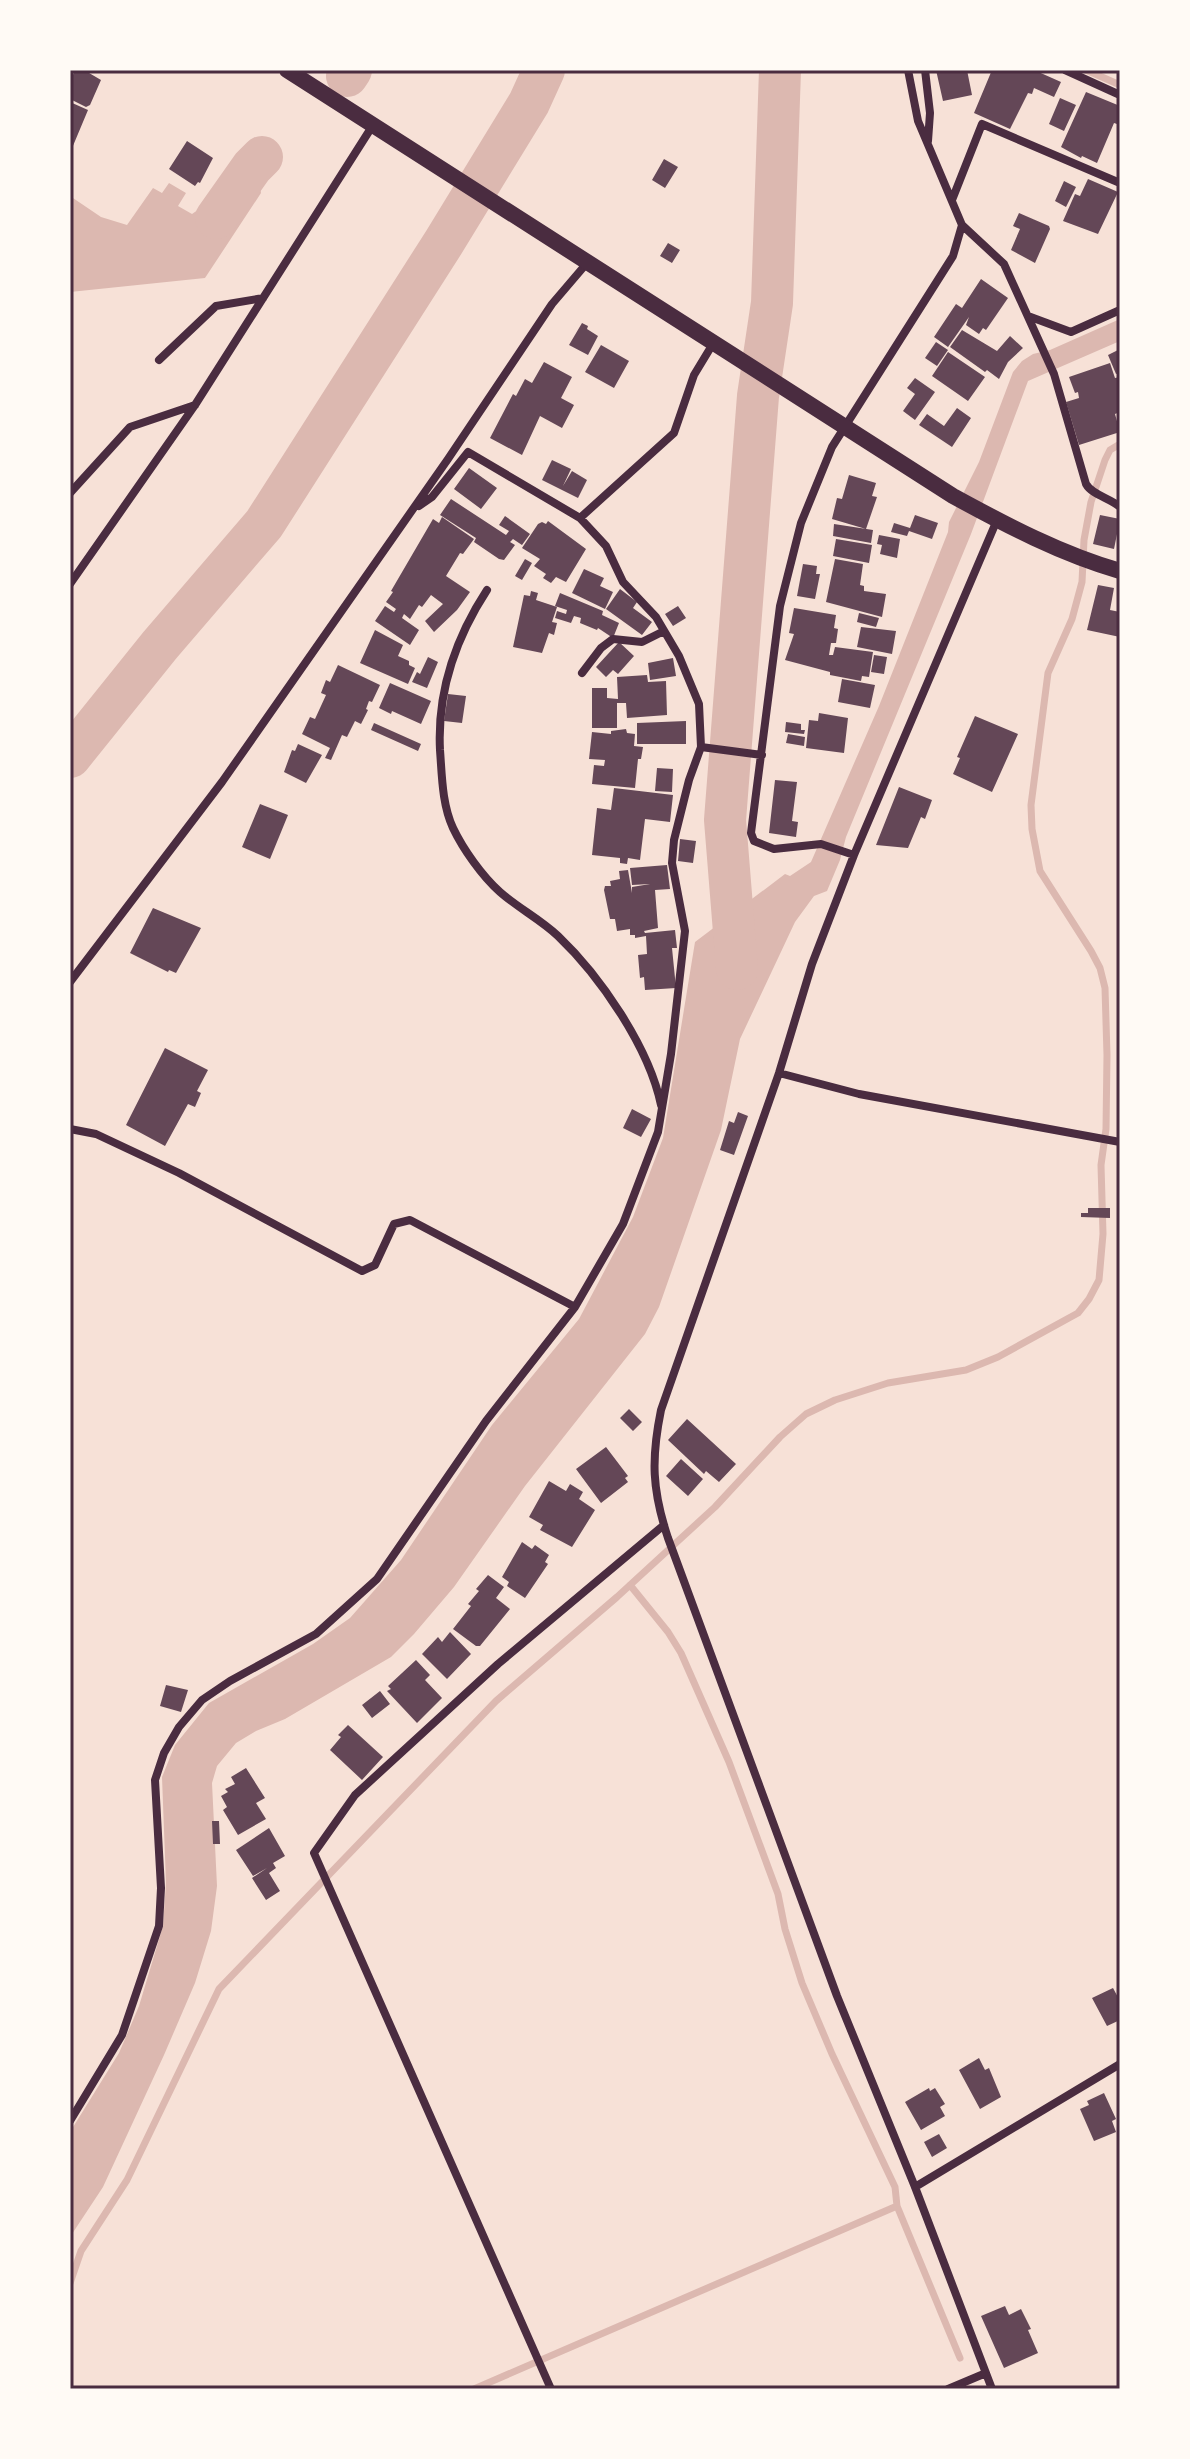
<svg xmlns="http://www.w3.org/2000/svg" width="1190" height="2459" font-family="Overpass,sans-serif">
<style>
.water{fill:#dcb8b0}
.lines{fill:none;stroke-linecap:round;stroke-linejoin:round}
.stream{stroke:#dcb8b0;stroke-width:7}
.river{stroke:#dcb8b0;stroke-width:42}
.building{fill:#644757}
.minor{stroke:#4a2c40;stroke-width:8}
.secondary{stroke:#4a2c40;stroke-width:16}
.neatline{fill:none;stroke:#4a2c40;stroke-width:3}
</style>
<rect width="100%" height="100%" fill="#f7e1d7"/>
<path class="water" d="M242 168 258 176 261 193 205 278 70 292V196L101 217 127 225 153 188 162 193 169 183 186 193 178 206 192 214 218 196 234 171Z
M1120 319V341L1028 381 971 534 846 837 840 860 827 891 814 896 795 922 740 1039 721 1130 659 1307 645 1334 525 1486 454 1587 414 1634 391 1657 285 1719 256 1731 236 1743 217 1766 212 1783 217 1886 211 1931 195 1983 164 2055 103 2187 70 2237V2132L119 2053 139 2006 163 1926 166 1883 162 1777 175 1745 209 1703 313 1644 350 1618 401 1560 492 1425 579 1319 633 1217 663 1138 695 942 785 874 790 876 811 862 879 706 948 532 949 522 979 462 1013 372 1022 361 1033 354 1050 350Z"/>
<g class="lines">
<path class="stream" d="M1086 70 1120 85
M630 1585 668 1632 681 1653 729 1762 778 1894 785 1929 802 1983 832 2054 895 2187 897 2206 960 2358
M70 2283 81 2251 127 2180 219 1989 496 1701 617 1597 715 1507 780 1437 806 1414 835 1400 888 1383 966 1370 998 1357 1078 1313 1089 1299 1099 1280 1103 1234 1101 1165 1106 1129 1107 1055 1105 988 1100 968 1091 951 1040 871 1032 829 1031 805 1048 673 1072 619 1082 582 1084 540 1091 502 1105 460 1110 450 1120 444
M474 2389 897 2206"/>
<path class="river" d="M347 76 351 70
M216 218 252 167 262 157
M70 757 160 645 264 524 444 242 529 103 544 70
M737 969 725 820 758 396 772 303 780 70"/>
</g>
<path class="building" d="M75 70H84L101 80 90 105 86 107 70 99V82Z
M936 70H967L972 95 943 101Z
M992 70H1034L1061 82 1054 97 1034 88 1032 94 1028 93 1010 129 974 113Z
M1086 92 1120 106V125L1114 123 1097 163 1082 156 1081 158 1061 147Z
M1060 98 1076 105 1064 131 1049 124Z
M70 102 88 110 70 153Z
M187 141 213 158 200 183 198 182 195 186 169 169Z
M664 159 678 167 665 188 652 180Z
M1088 179 1118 192 1098 234 1063 221 1075 194 1080 196Z
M1064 181 1076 187 1066 207 1055 201Z
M1019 213 1049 226 1050 229 1035 263 1011 250 1020 229 1013 226Z
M668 243 680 250 672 263 660 256Z
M981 279 1008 298 986 330 983 328 979 334 966 325 969 317 948 347 934 337 956 304 962 308Z
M582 323 588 326 587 329 598 336 588 355 569 345Z
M962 330 997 351 1010 336 1023 348 1008 362 999 379 987 370 985 372 950 347Z
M936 342 948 350 937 366 925 358Z
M601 345 629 361 614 388 585 372Z
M1120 349V373L1116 374 1108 355Z
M948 352 985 377 968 401 932 376Z
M544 362 572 377 561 398 574 405 562 428 540 416 522 455 490 438 513 394 516 396 525 379 532 383Z
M1110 363 1115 378 1120 377V412L1115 414 1120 432 1079 445 1066 402 1079 398 1078 392 1075 393 1069 377Z
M915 378 935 392 915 420 903 411 915 394 907 388Z
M957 408 971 418 952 447 919 425 927 414 944 426Z
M552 460 571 469 563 486 572 471 587 480 578 498 542 480Z
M469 468 497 488 481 509 454 489Z
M849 475 876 483 872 496 877 497 866 529 832 519 837 498 842 499Z
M451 499 506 535 509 531 499 525 505 516 530 534 522 545 513 539 510 542 515 545 504 560 499 559 474 542 476 538 440 515Z
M915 515 938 523 932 539 909 531 907 536 891 532 894 523 910 528Z
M1100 515 1120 519 1114 549 1093 544Z
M442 517 474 539 463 554 460 553 446 576 470 592 457 610 434 632 425 621 443 604 431 595 422 607 419 605 410 619 404 614 402 618 419 630 410 645 375 621 385 606 394 612 396 609 386 602 393 592 391 591 433 519 439 523Z
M548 521 586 549 566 582 556 577 551 583 543 578 546 574 534 566 540 559 522 548 538 524 542 522 546 524Z
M834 524 873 530 871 543 833 536Z
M879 535 900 539 897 558 880 554 882 545 877 544Z
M836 539 872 545 869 563 833 556Z
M525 559 532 563 522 580 515 576Z
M835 559 863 564 860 585 864 586V591L886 594 882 617 826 602Z
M803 564 817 566 816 574H820L815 599 797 596Z
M584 569 604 578 600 586 613 592 605 609 572 593Z
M1098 585 1114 588 1110 610 1120 612V637L1087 630Z
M620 589 637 602 633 608 652 622 642 635 606 609Z
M531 591 538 593 536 600 557 607 552 622 557 623 554 635 549 633 542 653 513 647 524 595 530 596Z
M560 593 603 611 602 615 619 623 613 638 598 628 597 630 580 623 581 618 574 616 571 623 555 618 557 611 566 614 567 610 555 606Z
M678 606 686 618 673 626 665 614Z
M794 608 836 615 834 628 838 629 836 643H831L829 655H833L835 647 873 652 869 677 862 676 861 681 830 675V672L785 660 794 634 789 633Z
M859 613 879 618 876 627 857 622Z
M861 627 896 631 892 654 857 647Z
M375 630 403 645 398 656 409 661V665L415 668 408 684 360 663Z
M619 642 634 656 618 674 613 670 606 677 596 667Z
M874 655 887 657 884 674 871 672Z
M428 657 438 662 427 688 412 682 417 672 420 674Z
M673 658 676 676 650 680 648 663Z
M338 665 380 685 372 702 369 701 366 709 368 710 361 724 355 721 347 737 342 735 331 760 325 758 330 748 302 734 310 717 315 719 326 695 321 693 326 680 330 682Z
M647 675 648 682 666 681 667 715 627 718 626 703H617V728H592V688H607V698L618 699 617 677Z
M842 679 875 685 870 708 838 702Z
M390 683 431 701 421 724 392 711 391 714 379 708Z
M448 694 466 696 462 723 444 721Z
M819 713 848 718 844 753 806 748 809 720 818 721Z
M975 716 1018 734 992 792 953 774 960 758 957 757Z
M686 721V744H637V723Z
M786 722 801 724V730H805L804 734 785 732Z
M374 723 421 744 418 751 371 730Z
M626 729 627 733 635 734 634 746 643 747 641 759H638L635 788 592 784 594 765 604 766 605 760 589 759 592 732 611 734V731Z
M788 734 805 737 804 746 786 743Z
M298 744 322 755 306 783 284 772 292 750 295 751Z
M657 768 673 769 672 792 655 791Z
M775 780 797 782 792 821 798 822 796 837 769 833Z
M899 787 932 800 925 819 921 817 908 848 876 845Z
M614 788 673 795 670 822 645 819 640 860 628 858 627 864 620 863V858L592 855 597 808 611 810Z
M260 804 288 815 270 859 242 847Z
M680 839 696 841 693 863 678 861Z
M667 865 670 889 655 890 658 928 644 931 645 933 675 930 677 948H672L676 988 645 990 644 977 640 978 638 955 647 954 646 936 635 938V935H630V929L617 931 615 919H610L604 890 605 886H611L610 881 620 879 619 871 628 870 632 893V887L650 884 632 885 630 868Z
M153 908 201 928 176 973 169 970 168 972 130 953Z
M165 1048 208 1070 197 1091 201 1093 195 1107 188 1104 165 1146 126 1125Z
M632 1109 651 1119 641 1137 623 1128Z
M738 1112 748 1116 734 1155 720 1150 729 1121 734 1123Z
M1088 1208H1110V1218L1081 1217V1213H1088Z
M629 1409 642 1422 633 1431 620 1418Z
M687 1419 736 1464 719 1482 706 1471 704 1474 668 1440Z
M606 1447 628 1476 625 1478 628 1482 601 1503 576 1469Z
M681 1459 703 1479 688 1496 666 1476Z
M549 1481 566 1491 570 1484 583 1492 579 1499 595 1510 572 1547 540 1530 543 1525 529 1517Z
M522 1542 532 1549 535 1545 549 1555 545 1562 548 1564 525 1598 507 1586 509 1582 502 1577Z
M488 1575 504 1587 496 1598 510 1609 480 1646H476L453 1629 471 1606 468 1604 479 1591 476 1589Z
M450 1632 471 1654 447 1679 422 1654 438 1637 442 1642Z
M416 1660 430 1675 425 1680 442 1698 417 1723 387 1691 391 1689 388 1686Z
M166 1685 188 1690 181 1712 160 1706Z
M380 1691 390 1704 372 1718 362 1705Z
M348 1725 383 1757 362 1780 330 1750 341 1737 338 1735Z
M246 1768 265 1798 256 1803 266 1819 238 1835 223 1810 227 1807 221 1796 228 1792 225 1789 235 1784 231 1777Z
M212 1821H219L220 1844H213Z
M269 1828 285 1856 273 1863 276 1868 269 1873 280 1891 266 1900 252 1878 267 1868 253 1876 236 1850Z
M1113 1988 1120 2001V2020L1107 2026 1092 1998Z
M979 2058 985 2070 989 2068 1001 2097 980 2109 959 2070Z
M929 2088 930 2091 935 2088 945 2104 940 2107 945 2116 921 2130 905 2102Z
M1104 2093 1116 2119 1112 2121 1116 2132 1094 2141 1080 2109 1089 2105 1087 2101Z
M939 2134 947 2148 932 2157 924 2142Z
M1005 2306 1009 2315 1021 2309 1031 2329 1028 2330 1038 2353 1004 2368 981 2316Z"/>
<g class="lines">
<path class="minor" d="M908 70 918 121 962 225 1004 264 1054 374 1086 484C1092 495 1110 498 1120 507
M925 70 930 113 928 141
M1065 70 1120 95
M952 200 982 124 1120 183
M1028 316 1071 332 1120 310
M159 360 216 306 263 298
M70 493 130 427 195 405
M419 506 432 497 468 452 580 518 674 433 694 375 714 342
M70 584 195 405 373 125
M487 590C455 639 437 691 440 750 442 776 442 804 453 828 463 849 482 876 500 892 518 908 540 919 558 936 600 976 649 1047 661 1105
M582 673 601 648 613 639 642 642 664 631
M701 747 762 755
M854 855 821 844 774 849 754 841 751 833 780 606 801 523 832 447 953 256 962 225
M70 982 222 782 448 459 552 304 587 263
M779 1073 859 1094 1120 1142
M70 1129 96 1134 179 1173 362 1271 375 1265 394 1224 410 1220 575 1307
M70 2121 122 2035 159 1926 161 1888 155 1780 164 1753 179 1727 202 1700 230 1681 316 1634 377 1579 486 1421 575 1307 623 1224 658 1132 671 1054 685 931 672 863 674 840 689 780 701 747 699 704 679 656 656 617 623 582 606 546 580 518
M915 2187 1120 2064
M551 2389 314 1853 355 1795 498 1664 664 1525
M948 2389 986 2373
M992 2389 915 2187 837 1996 668 1538C652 1490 651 1459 661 1410L779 1073 812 964 854 855 997 520"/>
<path class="secondary" d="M287 70 953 496C1006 525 1061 554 1120 571"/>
</g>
<rect width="1190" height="2459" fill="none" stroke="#fffaf5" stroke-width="144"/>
<rect x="72" y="72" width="1046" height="2315" class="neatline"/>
</svg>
